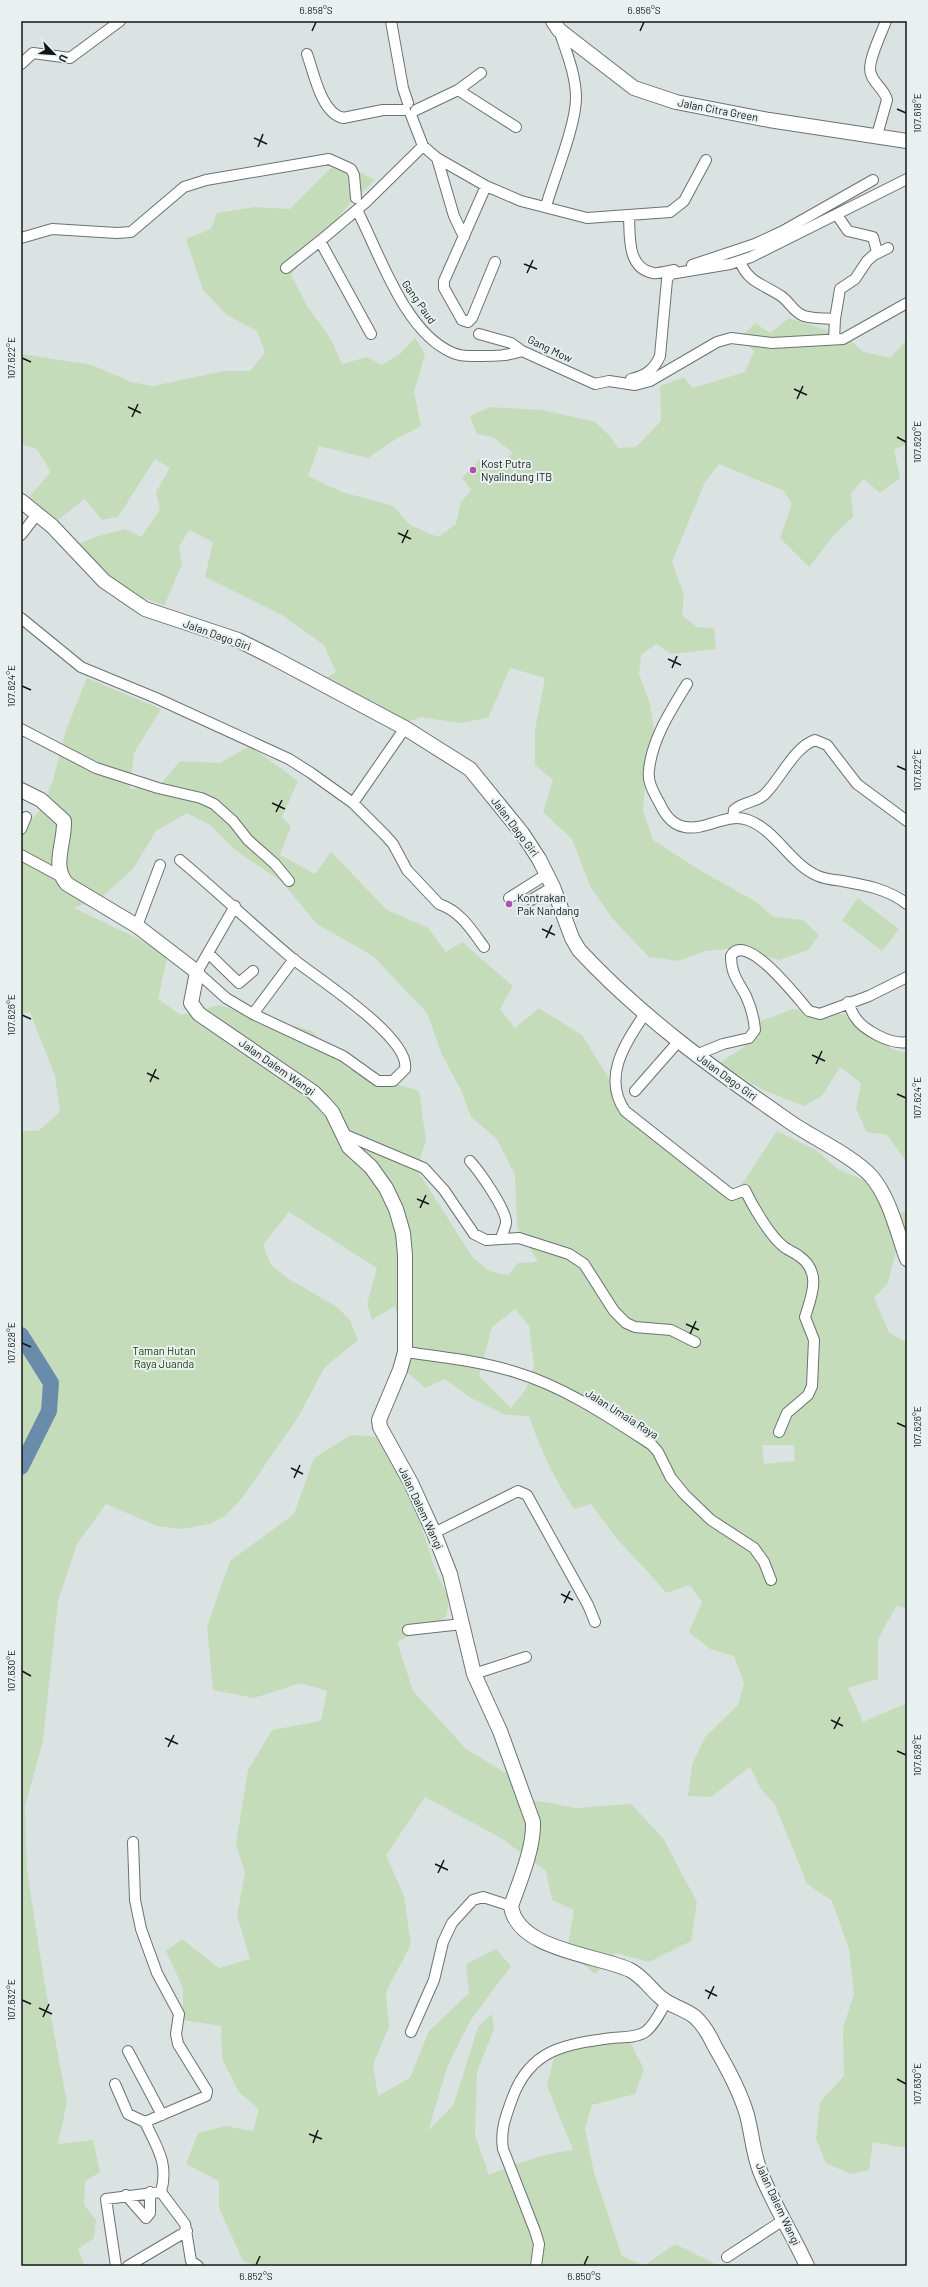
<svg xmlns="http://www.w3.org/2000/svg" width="928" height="2287" font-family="Barlow,sans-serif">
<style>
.green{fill:#c4dcb9;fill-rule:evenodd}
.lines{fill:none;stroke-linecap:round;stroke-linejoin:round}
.river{stroke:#688caa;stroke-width:16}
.street-casing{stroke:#6b7271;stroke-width:12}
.secondary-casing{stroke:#6b7271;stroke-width:16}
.street{stroke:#fff;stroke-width:10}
.secondary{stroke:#fff;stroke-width:14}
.ticks{fill:none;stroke:#131616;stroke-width:1.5}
.poi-dot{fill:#b04db3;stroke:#e8f0f0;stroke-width:1.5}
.labels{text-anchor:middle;stroke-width:4;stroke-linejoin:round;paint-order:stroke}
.street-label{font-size:11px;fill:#131616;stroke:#e8f0f0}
.poi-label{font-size:11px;fill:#131616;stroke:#e8f0f0;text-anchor:start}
.park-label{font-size:11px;fill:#193b02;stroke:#e8f0f0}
.neatline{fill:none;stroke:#131616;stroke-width:1.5}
.ticks-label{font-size:10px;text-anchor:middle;fill:#131616}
</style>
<rect width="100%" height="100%" fill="#dbe3e2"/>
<path class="green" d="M334 165 357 171 375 180 350 203 291 275 307 306 331 339 342 364 367 357 382 365 400 354 415 338 425 354 414 392 421 426 396 439 368 458 319 446 308 476 342 492 393 506 410 525 438 537 456 524 461 502 471 490 462 478 480 459 500 465 513 453 493 437 477 434 470 416 490 407 543 410 595 422 609 435 618 448 636 447 661 421 660 386 684 377 693 388 745 372 754 351 740 338 755 323 770 333 789 318 844 336 864 352 890 358 907 340V444L894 450 900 478 880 493 864 479 851 493 853 517 833 536 809 567 780 538 792 504 784 491 719 464 705 482 672 562 684 595 682 615 697 627 714 628 716 649 672 654 656 644 641 655 639 674 650 704 656 742 645 781 643 811 653 840 701 871 755 901 774 917 803 920 819 935 808 950 779 960 738 948 705 951 679 961 649 957 612 918 590 886 572 839 543 812 553 780 535 765V730L545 678 510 668 488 718 459 723 421 717 401 725 321 681 336 672 324 645 282 615 205 577 213 542 189 530 179 547 182 564 164 606 127 591 76 545 95 537 125 529 141 537 160 510 156 492 170 468 155 459 118 517 102 520 85 499 58 520 27 499 51 472 37 449 21 444V354L92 365 131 382 153 386 224 371H250L265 352 257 331 227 315 203 290 186 239 211 229 217 213 255 207 290 209Z
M87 678 161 709 134 753 130 789 159 786 180 761 220 763 250 746 298 781 282 817 291 826 280 855 315 874 331 852 387 910 428 928 446 952 462 942 513 986 500 1009 515 1028 539 1008 582 1035 608 1077 615 1101 732 1199 777 1131 816 1150 838 1169 874 1185 886 1202 902 1213 907 1209V1237L897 1247 888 1283 874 1298 889 1333 907 1342V1608L896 1606 878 1639V1679L848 1688 863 1722 907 1703V2160L906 2148 873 2142 869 2170 850 2174 826 2163 816 2139 820 2102 844 2076 843 2028 854 1994 849 1949 832 1901 807 1884 775 1805 761 1789 750 1767 711 1797 688 1796 692 1765 705 1737 738 1705 744 1683 734 1656 710 1649 689 1632 702 1602 690 1585 666 1593 649 1573 617 1539 591 1504 574 1509C555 1480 540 1449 529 1416L506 1415 471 1398 445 1379 425 1388 407 1372 395 1306 372 1320 367 1304 377 1268 289 1212 263 1245 271 1265 289 1279 337 1307 350 1320 358 1340 325 1367 298 1417 243 1497 225 1516 209 1524 183 1529 157 1526 106 1504 77 1544 58 1601 43 1741 25 1806 27 1871 44 1980 67 2102 58 2144 93 2140 100 2172 85 2181 84 2205 96 2220 94 2238 78 2249 85 2266H21V1131H38L60 1112 55 1076 30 1012 21 1014V830L42 808 53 780 66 730ZM187 813 210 825 234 849 282 882 317 924 373 956 427 1013 442 1055 461 1090 471 1117 497 1139 515 1175 517 1227 538 1262 518 1263 508 1275 489 1271 473 1258 417 1170 426 1140 419 1091 348 1069 312 1031 219 1005 181 1015 158 999 168 953 74 908 102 897 133 869 156 831ZM515 1309 529 1326 534 1366 526 1389 511 1408 479 1376 492 1327ZM762 1445H794L795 1461 764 1464Z
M858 898 899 929 882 951 842 920Z
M793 1009 858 1016 892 1049 907 1053V1162L887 1135 867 1132 856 1109 861 1083 840 1067 822 1096 804 1106 763 1090 719 1063 744 1047 759 1022Z
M351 1435 381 1437 405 1476 436 1572 449 1598 446 1617 397 1642 413 1691 466 1749 516 1779 527 1799 576 1808 631 1804 663 1838 697 1902 691 1941 649 1962 616 1953 595 1974 567 1951 574 1910 552 1900 546 1871 501 1838 425 1797 386 1855 404 1896 411 1944 386 1992 389 2027 373 2065 378 2096 410 2078 429 2031 469 1993 466 1964 496 1949 511 1966 470 2021 448 2065 428 2131 454 2104 478 2027 492 2014 494 2029 477 2072 475 2135 489 2175C517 2163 543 2154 573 2150L547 2086 556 2049 576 2050 601 2039 628 2038 644 2069 635 2094 592 2105 585 2129 594 2172 622 2256 644 2266H256L243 2261 219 2208V2181L186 2164 198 2133 226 2126 253 2131 259 2109 239 2092 222 2059 221 2026 183 2020V1988L166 1951 182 1939 219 1968 250 1959 237 1915 245 1873 236 1844 248 1770 272 1730 321 1721 327 1691 301 1683 254 1698 213 1690 207 1627 230 1561 294 1514 314 1458Z
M675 2244 719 2266H720H644Z"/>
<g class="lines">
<path class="river" d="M21 1335 51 1383 49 1411 21 1467"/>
<g class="street-casing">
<path id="street" d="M391 21 403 88 408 103
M307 54C314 73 321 113 343 118L383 110H405
M21 64 33 53 70 58 120 21
M458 90 481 73
M416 110 458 90 516 127
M411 115 423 146 437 158 486 186 521 201 587 218 670 212 684 201 706 160
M877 135 887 100C885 90 874 84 871 74 866 64 882 32 886 21
M437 158 454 216 464 237
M486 186 444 281V288L462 320 468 322 472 318 495 262
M546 206C554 178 576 125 576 98 576 75 566 51 559 30
M358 212C380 255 405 333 453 353 462 357 472 356 480 356 497 356 506 356 522 351
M629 216C630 237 627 268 653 273 659 274 668 271 674 270
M21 238 52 229 117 233 131 232 184 187 206 180 329 159 351 169 354 175 356 198
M876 254 888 248
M740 261C747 282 765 285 781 296 790 302 793 312 804 316 814 319 825 318 835 319L834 339
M692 265 755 244 783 231 873 180
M286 268 320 241
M835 319 840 289 855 279 867 261 877 252 873 237 848 231 837 215
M371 334 320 241 365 203 423 146
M479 334 511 343 522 351 595 384 609 381 635 385 650 381 717 342 731 338 772 343 843 339 907 303
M631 379C645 376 654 370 660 356L667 280 670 274 730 264 751 257 907 179
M21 535 38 513
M21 618 81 667 156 698 289 759 311 773 353 803 385 835 393 844 407 870 439 904C460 911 471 929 484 947
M687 684C671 710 652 739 649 770 647 782 654 793 660 804 665 815 672 825 685 827 706 831 727 812 748 820 776 830 790 864 818 876 825 879 835 880 842 881 865 885 888 889 907 904
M21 729 96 768 158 788 201 798 214 804 233 821 248 840 275 864 289 881
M353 803 405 728
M733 818 734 810C742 802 755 803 764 795 780 780 794 747 815 740L827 745 857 784 907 821
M21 829 26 817
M21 855 60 876
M180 860C218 892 255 927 293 959 317 978 411 1038 405 1069L393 1081H378L343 1056 253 1014
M509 898 547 874
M531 900 553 887
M235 906 197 972 226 998 253 1014 294 959
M137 926 160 865
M208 953 239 983 253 971
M848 1002C850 1007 852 1013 855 1017 863 1030 891 1045 907 1042
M644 1015C625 1044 602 1077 625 1111L729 1193 732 1195 745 1190C752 1205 770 1236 783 1246 787 1250 794 1252 799 1256 822 1272 812 1295 805 1317L814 1340 812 1386 808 1395 787 1413 779 1432
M696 1055 723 1044 749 1038 755 1030C754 1018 751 1007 746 996 738 981 731 974 731 956 746 930 798 999 809 1011L820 1014 869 996 907 977
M635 1091 678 1042
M341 1133 424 1168 444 1190 474 1234 486 1240 519 1238 569 1254 584 1264 614 1311 626 1323 635 1327 671 1330 695 1342
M470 1161C479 1171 507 1210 506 1223 505 1228 503 1233 501 1238
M405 1352C442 1357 480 1361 515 1372 565 1387 609 1417 652 1445L658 1452 671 1478 685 1495 711 1520 754 1548 764 1562 771 1580
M434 1533 518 1491 527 1495 588 1605 595 1622
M408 1630 462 1624
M474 1674 526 1657
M133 1842 135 1900 141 1929 157 1973 179 2014 176 2034 178 2044 207 2091 206 2096 145 2122
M411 2032 434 1980 443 1942 452 1923 473 1900 483 1897 511 1906
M128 2051 162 2115
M115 2084 128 2114 145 2122C157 2148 169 2163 161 2192
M126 2195 146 2218 150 2213V2192
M727 2257 785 2219
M116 2266 106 2199 161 2192 185 2224 191 2261 198 2266
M128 2266 187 2231
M536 2266 539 2244 535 2231 503 2149C500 2130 506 2116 512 2099 530 2049 565 2044 612 2038 622 2037 636 2038 645 2032 654 2026 661 2011 666 2002"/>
</g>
<g class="secondary-casing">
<path id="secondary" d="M553 21 559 30 634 88 676 102 769 120 907 141
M21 501 52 526 104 581 145 609 238 640 270 656 405 728 470 769 522 833 539 859 553 887 572 938 579 950C641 1017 715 1070 790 1122 813 1138 853 1156 871 1176 890 1198 897 1232 907 1259
M21 790 41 800 64 821C65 843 51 866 67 884L137 926 197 972 191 1003 199 1014 313 1092 323 1102 332 1112 349 1147 371 1167 386 1188 396 1209 403 1233 405 1255V1352L400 1370 379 1420 380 1427 411 1483 434 1533 450 1574 474 1674 500 1731 533 1822C534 1848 520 1881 511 1906 517 1950 598 1955 630 1970 641 1975 650 1988 659 1996 669 2006 684 2008 695 2017 704 2025 710 2036 715 2047 728 2069 740 2091 747 2115 752 2134 753 2153 760 2171 772 2202 793 2235 807 2266"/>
</g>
<use href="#street" class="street"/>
<use href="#secondary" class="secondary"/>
</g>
<path class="ticks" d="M312 31 316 22M640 31 644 22M897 109 906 113M254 138 267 144M258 147 263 134M524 264 537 269M527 273 533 260M22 358 31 362M794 389 807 395M797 399 803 386M128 407 141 413M132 417 138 404M897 437 906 442M398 533 411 539M402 543 408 530M668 659 681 665M672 668 677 656M22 686 31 690M897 766 906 770M272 803 285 809M276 812 282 800M542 929 555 935M546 938 552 925M22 1015 31 1019M812 1055 825 1061M816 1064 822 1051M147 1073 159 1079M150 1082 156 1069M897 1094 906 1098M417 1199 429 1204M420 1208 426 1195M686 1324 699 1330M690 1334 696 1321M22 1343 31 1347M897 1423 906 1427M291 1468 303 1474M294 1478 300 1465M561 1594 573 1600M564 1603 570 1591M22 1671 31 1676M831 1720 843 1726M834 1729 840 1717M165 1738 178 1744M168 1747 174 1735M897 1751 906 1755M435 1864 448 1870M438 1873 444 1860M705 1990 717 1996M708 1999 714 1986M22 2000 31 2004M39 2008 52 2014M43 2017 49 2004M897 2079 906 2084M309 2134 322 2139M313 2143 318 2130M256 2265 260 2256M584 2265 588 2256"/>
<g class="poi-dot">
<circle cx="473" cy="470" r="4"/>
<circle cx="509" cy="904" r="4"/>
</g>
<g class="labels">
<g class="street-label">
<text transform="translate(718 110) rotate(11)" y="4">Jalan Citra Green</text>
<text transform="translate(419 302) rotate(55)" y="4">Gang Paud</text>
<text transform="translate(550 349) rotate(26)" y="4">Gang Mow</text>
<text transform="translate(217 635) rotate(20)" y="4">Jalan Dago Giri</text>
<text transform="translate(515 827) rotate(53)" y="4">Jalan Dago Giri</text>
<text transform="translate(277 1067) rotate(35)" y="4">Jalan Dalem Wangi</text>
<text transform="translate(727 1077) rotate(36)" y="4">Jalan Dago Giri</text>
<text transform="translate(622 1414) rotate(32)" y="4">Jalan Umaia Raya</text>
<text transform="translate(421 1508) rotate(65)" y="4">Jalan Dalem Wangi</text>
<text transform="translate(778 2204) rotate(65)" y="4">Jalan Dalem Wangi</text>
</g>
<g class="poi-label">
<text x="481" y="468">Kost Putra<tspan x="481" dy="13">Nyalindung ITB</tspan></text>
<text x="517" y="902">Kontrakan<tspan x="517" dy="13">Pak Nandang</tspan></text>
</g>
<g class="park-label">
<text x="164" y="1355">Taman Hutan<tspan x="164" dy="13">Raya Juanda</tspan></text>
</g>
</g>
<rect width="928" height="2287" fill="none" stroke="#e8f0f0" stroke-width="44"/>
<g transform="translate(54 54) rotate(115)" stroke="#e8f0f0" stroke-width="3" paint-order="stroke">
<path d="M0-3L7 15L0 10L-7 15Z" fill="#131616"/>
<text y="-6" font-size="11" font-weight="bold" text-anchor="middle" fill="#131616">U</text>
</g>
<rect x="22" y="22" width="884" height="2243" class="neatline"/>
<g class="ticks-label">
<text x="316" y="14">6.858°S</text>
<text x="644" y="14">6.856°S</text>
<text transform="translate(917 113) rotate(-90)" y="4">107.618°E</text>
<text transform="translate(11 358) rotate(-90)" y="4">107.622°E</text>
<text transform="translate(917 442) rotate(-90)" y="4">107.620°E</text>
<text transform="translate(11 686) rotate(-90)" y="4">107.624°E</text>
<text transform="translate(917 770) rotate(-90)" y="4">107.622°E</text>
<text transform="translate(11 1015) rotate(-90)" y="4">107.626°E</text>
<text transform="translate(917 1098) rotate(-90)" y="4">107.624°E</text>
<text transform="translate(11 1343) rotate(-90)" y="4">107.628°E</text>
<text transform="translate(917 1427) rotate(-90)" y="4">107.626°E</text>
<text transform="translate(11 1671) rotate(-90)" y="4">107.630°E</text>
<text transform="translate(917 1755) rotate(-90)" y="4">107.628°E</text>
<text transform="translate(11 2000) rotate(-90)" y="4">107.632°E</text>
<text transform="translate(917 2084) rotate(-90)" y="4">107.630°E</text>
<text x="256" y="2280">6.852°S</text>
<text x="584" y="2280">6.850°S</text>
</g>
</svg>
